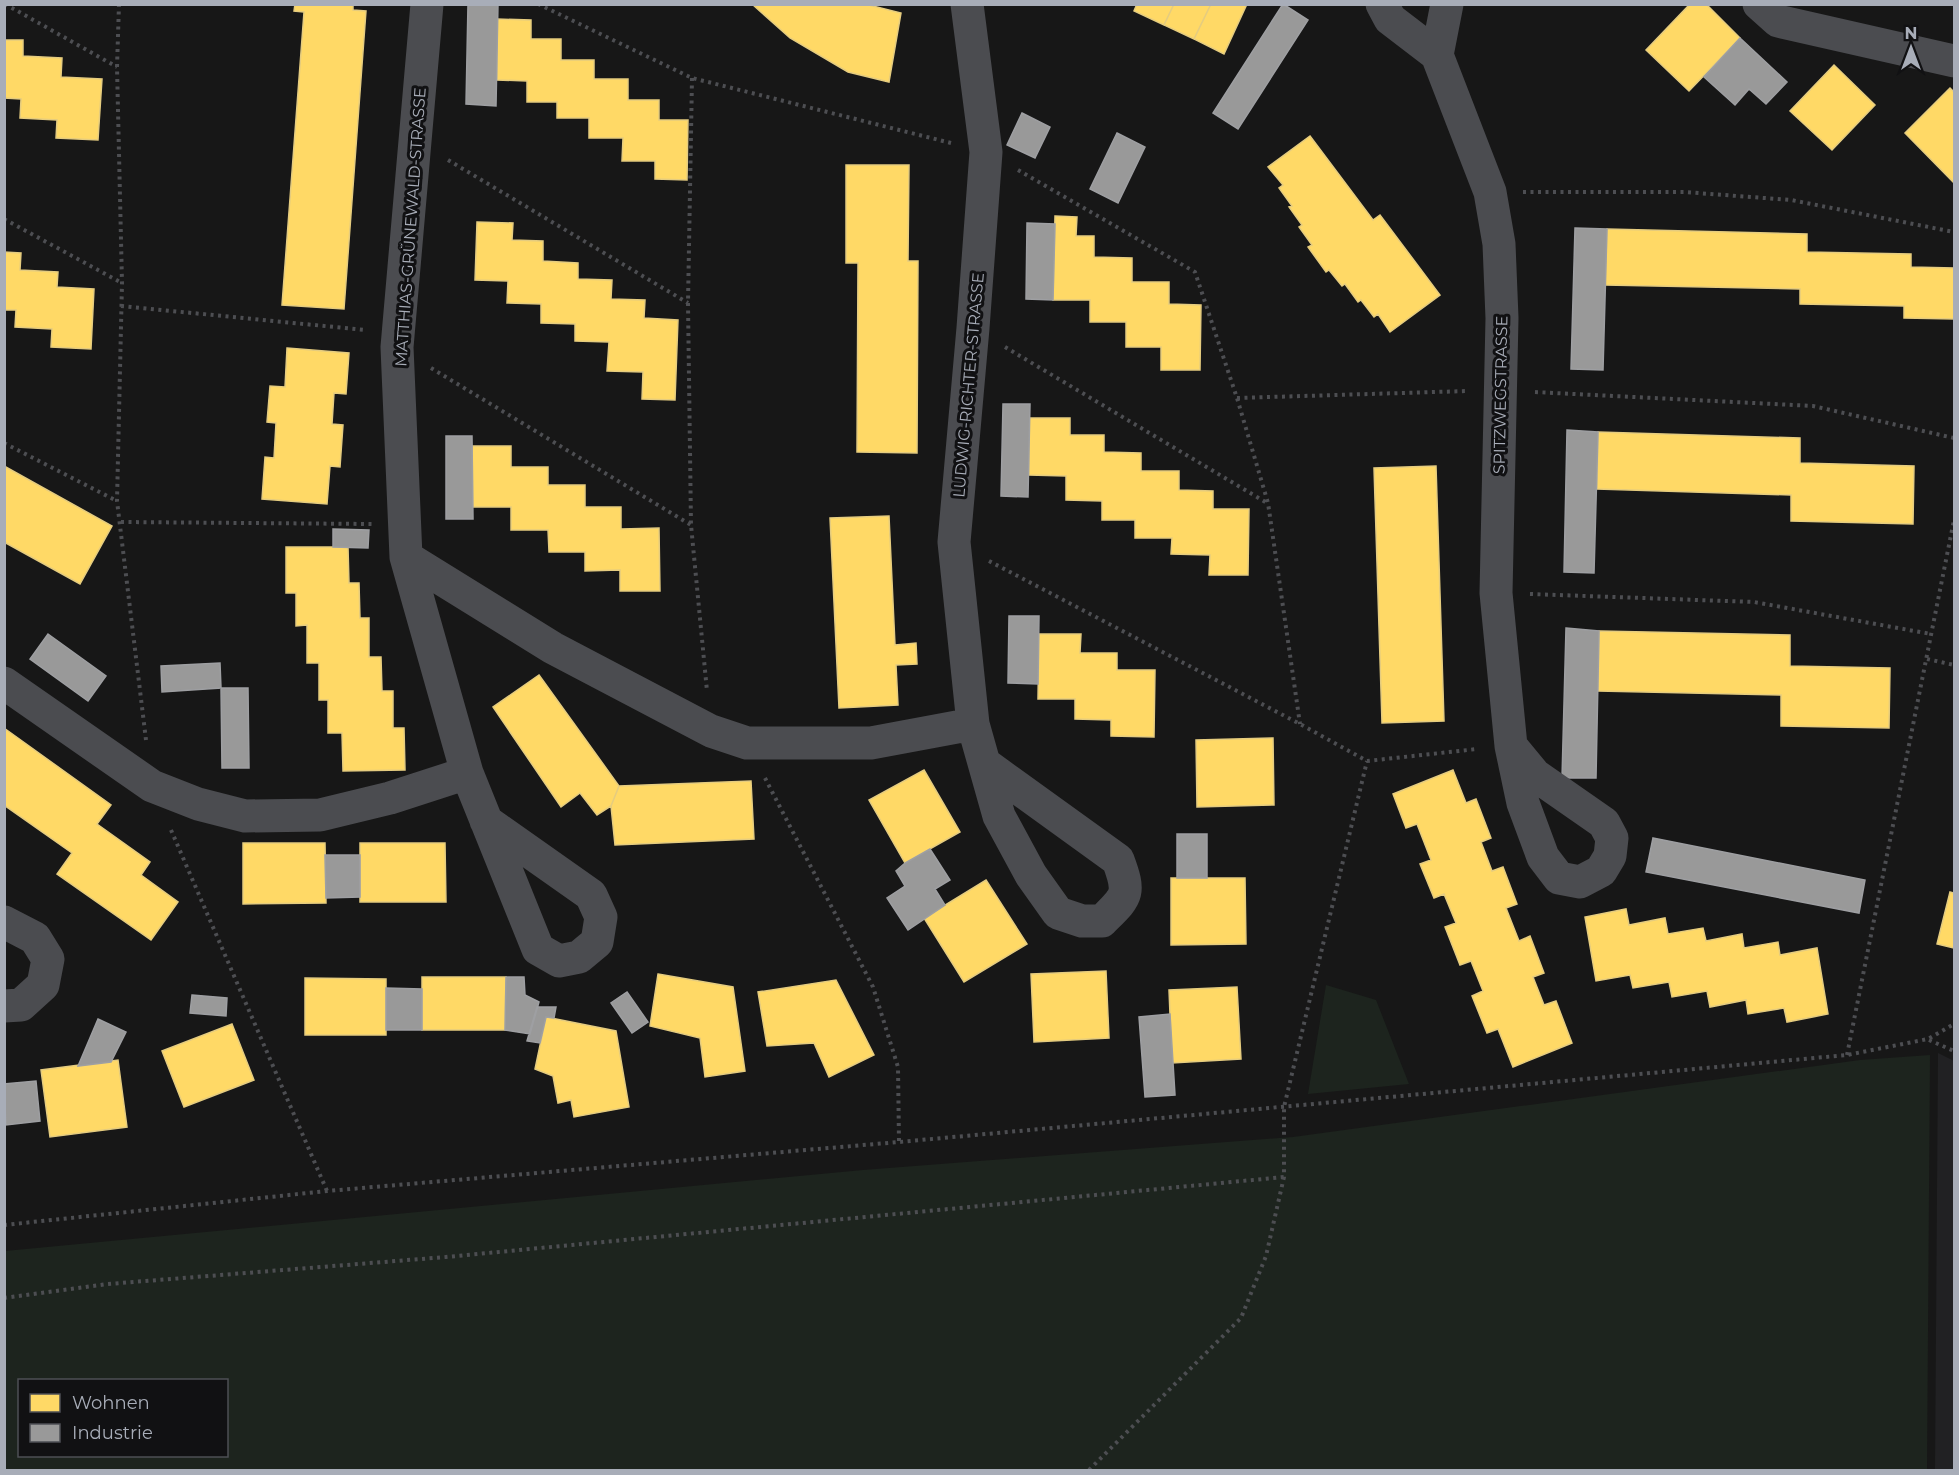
<svg xmlns="http://www.w3.org/2000/svg" width="1959" height="1475" font-family="Montserrat,sans-serif">
<style>
.built{fill:#212123}
.green{fill:#1d241e;fill-rule:evenodd}
.homes{fill:#ffd966;stroke:#e5cc7f;stroke-width:1.5}
.industry{fill:#999;stroke:#9e9fa2;stroke-width:1.5}
.lines{fill:none;stroke-linecap:round;stroke-linejoin:round}
.path{stroke:#4d4e52;stroke-width:4;stroke-dasharray:3 4.5;stroke-linecap:butt}
.minor{stroke:#4b4c50;stroke-width:33}
.labels{text-anchor:middle;stroke-width:6;stroke-linejoin:round;paint-order:stroke}
.street-label{font-size:16px;fill:#a8adb8;stroke:#111113}
</style>
<rect width="100%" height="100%" fill="#171717"/>
<path class="built" d="M1938 1053 1954 1061V1470H1935Z"/>
<path class="green" d="M1326 985 1376 1000 1409 1084 1308 1094Z
M1930 1055 1927 1470H5V1251L863 1170 1293 1137 1860 1060ZM20 1380H226V1456H20Z"/>
<path class="homes" d="M295 4H353V10L366 11 344 309 282 305 304 12 294 11Z
M752 4H865L901 13 889 82 848 72 790 38Z
M1137 4H1174L1164 25 1134 11Z
M1174 4H1211L1194 39 1164 25Z
M1211 4H1247L1224 54 1194 39Z
M1690 4H1706L1740 38 1689 91 1646 50Z
M497 19 531 20V39H561V60H594V79H628V100H659V120H688L687 180 655 179V161H622L623 138H589V118H557V102H527V81L497 80Z
M4 40H23V56L62 58 61 77 102 79 98 140 56 138 57 120 20 118 21 99 4 98Z
M1834 65 1875 105 1832 150 1790 111Z
M1950 88 1954 92V183L1905 133Z
M1310 136 1373 220 1380 215 1440 295 1390 332 1378 314 1374 317 1361 300 1358 302 1345 284 1342 286 1329 270 1326 272 1308 247 1312 245 1299 227 1302 225 1289 207 1292 206 1279 188 1283 185 1268 167Z
M846 165H909L908 261H918L917 453 857 452 858 263H846Z
M1055 216 1077 217 1076 236H1094V257L1132 258V282H1169V304L1201 305 1200 370H1161V347H1126V322H1090V300H1053Z
M477 222 513 223 512 240 543 241V261L578 263V279L612 280 611 299 645 300 644 318 678 320 675 400 642 399 643 372 607 371 609 342 575 341V324L541 323V304L507 303 508 281 475 280Z
M1607 229 1807 234V252L1911 254V267L1954 268V319L1904 318V306L1800 304V289L1605 285Z
M4 252 21 253 20 270 58 272 57 287 94 289 91 349 51 347 52 329 15 327 16 310H4Z
M287 348 349 353 346 394 334 393 332 424 343 425 340 467 330 466 327 504 262 499 265 457 274 458 276 423 267 422 270 386 285 387Z
M1029 418H1070V435H1104V452L1141 453V471H1179V490L1213 491V509H1249L1248 575H1209L1210 555 1171 554 1172 538H1135V520H1102V501L1066 500V476L1029 475Z
M1598 432 1800 438V463L1914 466 1913 524 1791 521V495L1597 489Z
M472 446H511V467H548V485H585V507H621V529L659 528 660 591H620V570L585 571V552H549L548 530H511V507H473Z
M4 466 112 526 80 584 4 542Z
M1436 466 1444 721 1382 723 1374 468Z
M889 516 895 645 916 643 917 664 896 665 898 705 839 708 830 518Z
M286 547H348L349 583H359L360 618H369V657H381L382 691H393V728H404L405 770 343 771 342 733H328V700H319V663H307V625L296 626V593H286Z
M1599 631 1790 635V666L1890 668 1889 728 1781 726V695L1598 691Z
M1039 634H1081L1080 653H1117V670H1155L1154 737 1111 736V720L1075 719V699H1038Z
M539 675 619 786 611 806 597 815 580 793 561 807 493 707Z
M4 728 111 805 97 824 150 862 141 875 178 902 151 940 57 874 72 853 4 805Z
M1273 738 1274 805 1197 807 1196 740Z
M924 770 960 832 905 863 869 800Z
M1453 770 1466 803 1476 799 1491 838 1481 842 1492 871 1503 867 1517 904 1506 908 1519 941 1530 936 1544 973 1533 977 1544 1005 1556 1001 1572 1043 1513 1067 1498 1029 1487 1033 1472 996 1483 991 1471 961 1460 965 1445 927 1456 923 1444 894 1434 898 1420 864 1431 860 1417 824 1406 828 1393 794Z
M751 781 754 839 615 845 611 806 619 786Z
M243 843H325L326 903 243 904Z
M360 843H445L446 902H360Z
M1171 878H1245L1246 944 1171 945Z
M986 880 1027 944 964 982 924 918Z
M1950 892 1954 893V948L1937 944Z
M1626 909 1629 925 1665 918 1668 934 1703 928 1706 941 1742 934 1744 948 1778 942 1780 955 1817 948 1828 1014 1787 1022 1784 1008 1748 1014 1746 1000 1710 1007 1707 991 1672 997 1669 982 1633 988 1630 975 1596 981 1585 917Z
M1106 971 1109 1038 1034 1042 1031 974Z
M658 974 733 987 745 1071 705 1077 700 1038 650 1026Z
M422 977H506L505 1030H422Z
M305 978 386 979V1035H305Z
M836 980 874 1055 829 1077 814 1043 767 1046 758 992Z
M1237 987 1241 1059 1172 1063 1169 990Z
M546 1017 616 1031 629 1107 574 1117 571 1100 558 1103 553 1076 535 1069Z
M232 1024 254 1080 184 1107 162 1051Z
M118 1060 127 1127 50 1137 41 1070Z"/>
<path class="industry" d="M468 4H498L496 106 466 104Z
M1283 4 1308 20 1238 129 1213 113Z
M1740 38 1787 82 1766 104 1749 89 1735 105 1704 77Z
M1022 113 1050 127 1035 158 1007 145Z
M1117 133 1145 147 1118 203 1090 189Z
M1027 223 1055 224 1053 300 1026 299Z
M1575 228 1607 229 1603 370 1571 369Z
M1003 404H1030L1028 497 1001 496Z
M1567 430 1598 432 1594 573 1564 572Z
M446 436H472L473 519H446Z
M333 529 369 530 368 548 333 547Z
M1009 616H1039L1038 684 1008 683Z
M1566 628 1599 631 1596 778H1562Z
M48 634 106 676 88 701 30 659Z
M220 663 221 688 162 692 161 666Z
M221 688H248L249 768H222Z
M1177 834H1207V878H1177Z
M1653 838 1865 880 1859 913 1646 872Z
M930 849 950 880 935 889 945 905 908 930 887 898 905 886 896 871 905 863Z
M325 855H360V897L326 898Z
M506 977H524L525 995 539 1002 530 1034 505 1030Z
M386 988 422 989V1030H386Z
M627 992 648 1022 632 1033 611 1003Z
M192 995 227 998 226 1016 190 1013Z
M537 1007H556L554 1018 546 1017 540 1043 527 1041Z
M1170 1014 1175 1095 1145 1097 1139 1017Z
M98 1019 126 1032 111 1062 78 1066Z
M36 1081 40 1121 6 1125 4 1084Z"/>
<g class="lines">
<path class="path" d="M5 4 117 67
M119 4 117 67 122 283 117 501 146 740
M538 4 692 78 951 143
M692 78 688 303 691 525 707 691
M448 160 688 303
M1018 170 1195 272 1237 398 1268 503 1300 724
M1523 192H1684L1791 200 1954 232
M4 219 122 283
M121 306 365 330
M1005 347 1267 503
M431 368 691 525
M1535 392 1813 406 1954 438
M1237 398 1468 391
M4 443 117 501
M121 522 372 524
M989 561 1300 724 1367 761 1477 749
M1530 594 1754 602 1931 634
M1927 659 1954 665
M765 778 873 987 898 1067 899 1142
M171 830 327 1191
M1929 1040 1954 1051
M1847 1055 1954 520
M4 1225 327 1191 899 1142 1847 1055 1928 1039 1954 1024
M4 1298 108 1284 446 1257 1284 1177
M1089 1470 1241 1318 1266 1256 1284 1177V1107L1367 761"/>
<path class="minor" d="M427 4 397 347 406 557 467 773 538 949 559 961 579 957 597 942 601 917 591 895 486 821
M967 4 986 152 973 328 954 542 973 724 999 816 1031 875 1058 913 1082 921H1102C1127 896 1131 895 1118 860L985 764
M1382 4 1390 19 1437 55 1490 192 1499 244 1502 318 1496 593 1511 746 1523 803 1543 857 1559 878 1580 882 1601 871 1610 856 1612 838 1604 823 1535 775 1511 746
M1759 4 1778 21 1954 61
M1437 55 1447 4
M406 557 553 648 711 731 747 743H871L973 724
M4 683 152 786 198 804 245 816 320 815 390 798 467 773
M4 922 35 938 48 959 43 985 21 1005 4 1006"/>
</g>
<g class="labels">
<g class="street-label">
<text transform="translate(410 227) rotate(-86)" y="6">MATTHIAS-GRÜNEWALD-STRASSE</text>
<text transform="translate(968 385) rotate(-85)" y="6">LUDWIG-RICHTER-STRASSE</text>
<text transform="translate(1500 395) rotate(-89)" y="6">SPITZWEGSTRASSE</text>
</g>
</g>
<rect width="1959" height="1475" fill="none" stroke="#a8adb8" stroke-width="12"/>
<rect x="18" y="1379" width="210" height="78" fill="#111113" stroke="#4d4f55" stroke-width="1.5"/>
<rect x="30" y="1394" width="30" height="18" fill="#ffd966" stroke="#4d4f55" stroke-width="1.5"/>
<text x="72" y="1409" font-size="18" fill="#a8adb8">Wohnen</text>
<rect x="30" y="1424" width="30" height="18" fill="#999999" stroke="#4d4f55" stroke-width="1.5"/>
<text x="72" y="1439" font-size="18" fill="#a8adb8">Industrie</text>
<g transform="translate(1911 48)" stroke="#111113" stroke-width="4.5" paint-order="stroke">
<path d="M0-4.5L10 22L0 15L-10 22Z" fill="#a8adb8"/>
<text y="-9" font-size="16" font-weight="bold" text-anchor="middle" fill="#a8adb8">N</text>
</g>
</svg>
